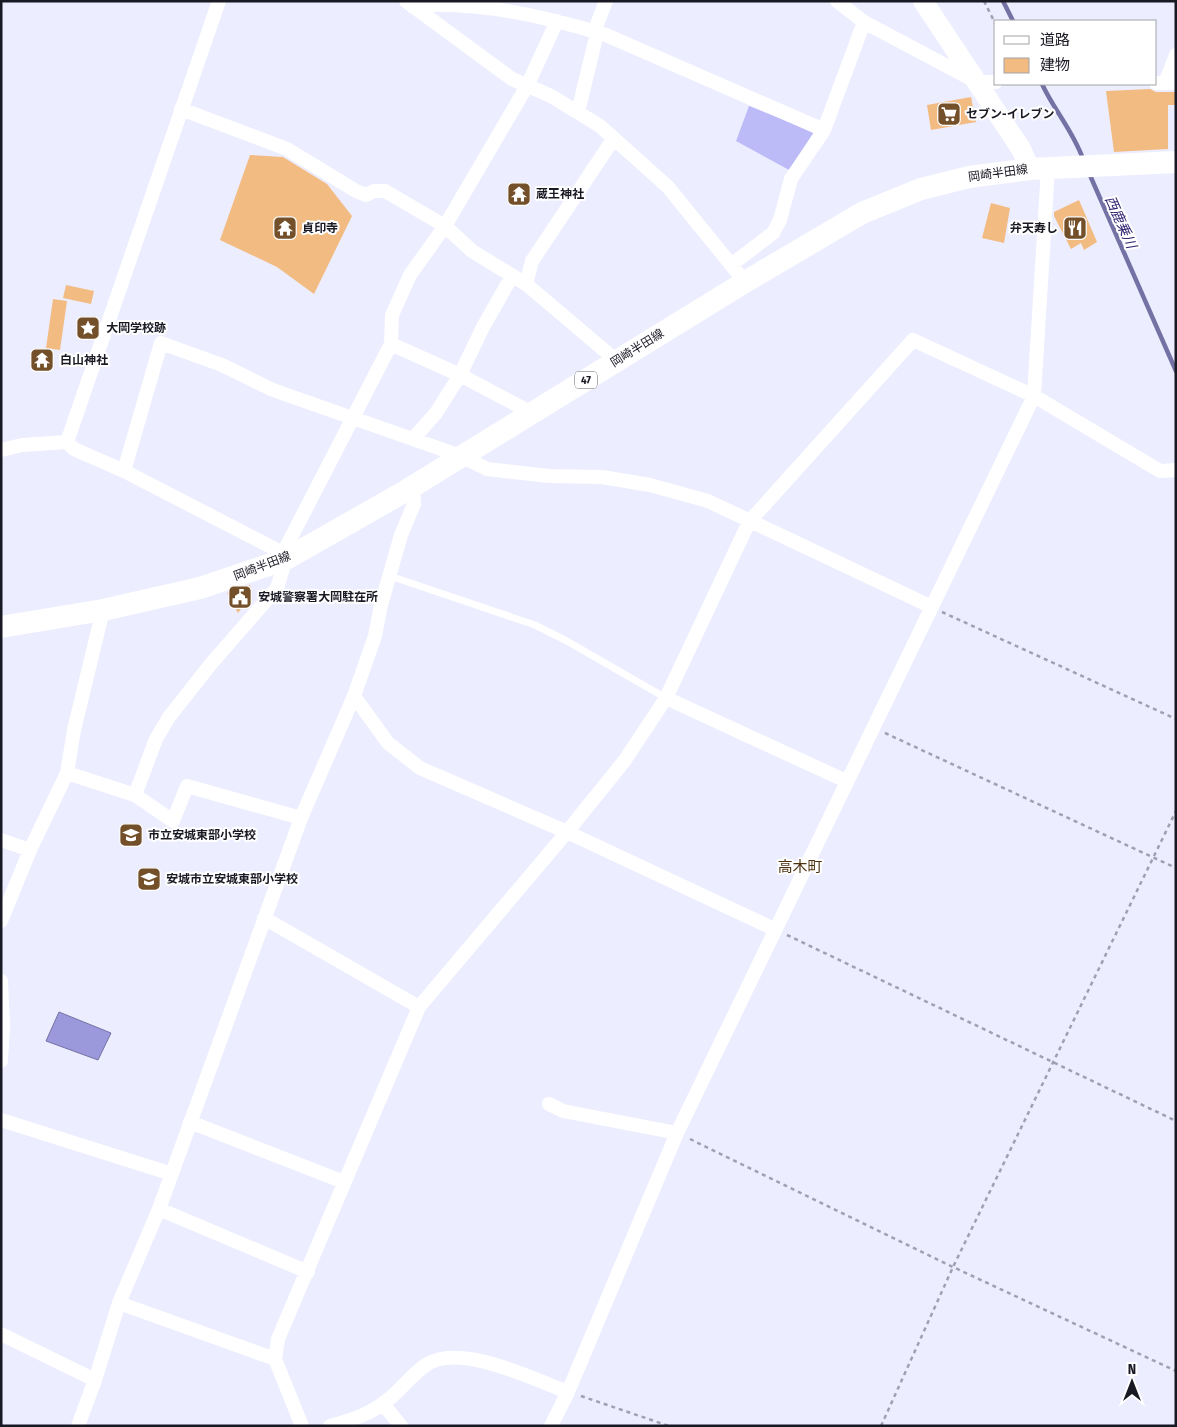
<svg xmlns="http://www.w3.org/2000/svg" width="1177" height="1427" font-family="'Fira Sans Condensed','Noto Sans JP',sans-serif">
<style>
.green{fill:#bcbbf8}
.water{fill:#9b98db;stroke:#7472a4}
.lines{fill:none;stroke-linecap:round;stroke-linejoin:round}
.stream{stroke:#7472a4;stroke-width:4.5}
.building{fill:#f2bb82}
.path{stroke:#a0a1b0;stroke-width:2.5;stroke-dasharray:4 4;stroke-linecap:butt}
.lane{stroke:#fff;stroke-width:7}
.street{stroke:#fff;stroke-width:14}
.secondary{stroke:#fff;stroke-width:20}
.primary{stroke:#fff;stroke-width:22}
.labels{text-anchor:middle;stroke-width:4;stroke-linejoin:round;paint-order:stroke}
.shield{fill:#fff;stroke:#5e5e66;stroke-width:1}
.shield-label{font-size:11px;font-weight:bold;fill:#191924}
.poi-label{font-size:12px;font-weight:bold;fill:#191924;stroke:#fff;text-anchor:start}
.street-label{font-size:12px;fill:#191924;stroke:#fff}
.water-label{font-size:14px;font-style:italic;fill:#342673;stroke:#fff}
.quarter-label{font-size:15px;fill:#4e3313;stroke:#fff}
</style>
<rect width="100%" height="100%" fill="#ecedff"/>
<path class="green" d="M749 106 814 132 791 171 736 141Z"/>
<path class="water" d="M59 1012 111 1033 98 1060 46 1041Z"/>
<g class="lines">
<path class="stream" d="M1003 1 1013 21
M1042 84C1054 110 1073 131 1083 159
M1089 173 1176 371"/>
</g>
<path class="building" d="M1150 89 1156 92H1176V105H1168V149L1114 152 1106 91Z
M971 97 976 122 931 130 927 105Z
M250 155 283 157 327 184 352 216 314 294 277 267 220 240Z
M1079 200 1097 242 1084 250 1081 243 1071 249 1054 216V212Z
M991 203 1010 208 1004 243 982 238Z
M66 285 94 291 91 304 63 298Z
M53 299 67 301 60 350 46 348Z
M250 585 252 594 238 613 227 593Z"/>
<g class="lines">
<path class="path" d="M984 1 996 25
M942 612 1176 719
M885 733 1176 868
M787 935 1176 1121
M690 1139 953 1267 1176 1371
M581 1396 669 1426
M881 1426 953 1267 1176 811"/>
<path class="lane" d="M390 576 535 625 565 640 666 698"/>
<path class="street" d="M406 1 512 79 551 96 600 126 668 187 745 282
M837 1 864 22 977 82H996
M412 6C473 0 548 17 606 35L824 130
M594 32 606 1
M1156 83H1176
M1165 83 1176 55
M181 109 287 149 356 191 366 195 374 191H385L445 226 472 251 526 284 617 361
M578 112 597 33
M731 265 773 233 780 220 791 179 824 130 864 22
M526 284 532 261 614 138
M391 344 460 375 532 413
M413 439 436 413 460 375 483 327 512 276
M67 442 219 1
M1 450 22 445 67 442 74 449 124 471 283 553 286 559 277 588 210 665 169 717 156 739 135 795
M124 471 161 343 222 365 273 390 461 456 487 469 549 476 602 477 650 485 708 501 932 607
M283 553 391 344 392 315 410 275 445 226 527 86 557 21
M354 696 388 743 420 768 567 832 774 929
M666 698 846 781
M67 773 135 795 173 821 187 786 301 818
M1 840 30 850
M264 918 419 1007
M1 921 30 850 67 773 74 730 103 610
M1 981 3 1026 1 1061
M549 1104 563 1111 677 1133
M1 1120 172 1174
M190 1122 344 1182
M159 1209 308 1272
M119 1303 275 1359
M1 1334 95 1380
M383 1404 401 1426
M78 1426 95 1380 119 1303 159 1209 301 818 354 696 375 636 381 605 401 535 414 504 413 486
M302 1426 275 1359 278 1339 419 1007 567 832 625 760 666 698 749 522 913 340 1034 396 1160 471 1176 470
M330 1426C352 1420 371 1414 389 1399 402 1389 412 1374 426 1365 459 1342 533 1379 568 1392
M551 1426 568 1392 677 1133 1034 396 1048 168"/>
<path class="secondary" d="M923 1 1021 149 1030 169"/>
<path class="primary" d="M1 627 103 610 200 588 286 559 402 493 745 282 862 213 921 189 969 177 1030 169 1176 162"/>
</g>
<defs>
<g id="supermarket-square" transform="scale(1.25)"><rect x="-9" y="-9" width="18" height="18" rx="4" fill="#735029" stroke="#fff"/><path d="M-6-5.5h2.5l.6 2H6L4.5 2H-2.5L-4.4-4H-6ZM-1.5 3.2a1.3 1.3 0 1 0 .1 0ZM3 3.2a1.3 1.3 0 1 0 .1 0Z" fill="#fff"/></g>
<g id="temple-square" transform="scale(1.25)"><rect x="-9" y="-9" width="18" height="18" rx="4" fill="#735029" stroke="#fff"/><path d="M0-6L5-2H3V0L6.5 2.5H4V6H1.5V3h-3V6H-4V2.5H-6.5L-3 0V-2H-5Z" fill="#fff"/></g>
<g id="restaurant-square" transform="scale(1.25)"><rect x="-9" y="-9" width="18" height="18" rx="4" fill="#735029" stroke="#fff"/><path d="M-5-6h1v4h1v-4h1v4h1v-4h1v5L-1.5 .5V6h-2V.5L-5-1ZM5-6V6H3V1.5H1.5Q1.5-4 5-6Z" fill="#fff"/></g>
<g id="sight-square" transform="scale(1.25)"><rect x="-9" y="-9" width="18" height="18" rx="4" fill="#735029" stroke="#fff"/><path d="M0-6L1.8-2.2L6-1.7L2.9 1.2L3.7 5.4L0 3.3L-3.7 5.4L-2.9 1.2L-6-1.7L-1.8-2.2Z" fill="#fff"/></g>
<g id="civic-square" transform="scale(1.25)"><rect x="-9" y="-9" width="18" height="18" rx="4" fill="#735029" stroke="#fff"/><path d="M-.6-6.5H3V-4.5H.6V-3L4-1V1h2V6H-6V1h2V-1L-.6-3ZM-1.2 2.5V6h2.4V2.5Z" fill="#fff"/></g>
<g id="school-square" transform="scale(1.25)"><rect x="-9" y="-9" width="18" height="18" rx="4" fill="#735029" stroke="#fff"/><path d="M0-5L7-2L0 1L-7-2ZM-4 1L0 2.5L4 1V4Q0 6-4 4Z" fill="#fff"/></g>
</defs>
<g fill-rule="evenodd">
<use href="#supermarket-square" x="949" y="114"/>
<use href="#temple-square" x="519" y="194"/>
<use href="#temple-square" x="285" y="228"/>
<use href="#restaurant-square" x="1075" y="228"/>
<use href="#sight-square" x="88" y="328"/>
<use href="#temple-square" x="42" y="360"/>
<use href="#civic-square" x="240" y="597"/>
<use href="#school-square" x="131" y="835"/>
<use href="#school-square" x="149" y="879"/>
</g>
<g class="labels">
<rect class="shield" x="575" y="371.5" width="22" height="17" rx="4"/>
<g class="shield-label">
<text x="586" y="384">47</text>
</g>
<g class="poi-label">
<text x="966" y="118">セブン-イレブン</text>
<text x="536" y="198">蔵王神社</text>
<text x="302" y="232">貞印寺</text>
<text x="1058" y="232" text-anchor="end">弁天寿し</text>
<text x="106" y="332">大岡学校跡</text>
<text x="60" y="364">白山神社</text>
<text x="258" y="601">安城警察署大岡駐在所</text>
<text x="148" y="839">市立安城東部小学校</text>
<text x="166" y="883">安城市立安城東部小学校</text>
</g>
<g class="street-label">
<text transform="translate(998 173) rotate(-8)" y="4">岡崎半田線</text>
<text transform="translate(637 348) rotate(-32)" y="4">岡崎半田線</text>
<text transform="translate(262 566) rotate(-21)" y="4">岡崎半田線</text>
</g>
<g class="water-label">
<text transform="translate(1121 222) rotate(66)" y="5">西鹿乗川</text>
</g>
<g class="quarter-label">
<text x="800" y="872">高木町</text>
</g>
</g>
<rect width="1177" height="1427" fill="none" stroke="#191924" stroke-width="5"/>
<rect x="994" y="20" width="162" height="65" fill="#ffffff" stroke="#a3a3a7"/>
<rect x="1004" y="36" width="25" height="8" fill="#ffffff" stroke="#a3a3a7"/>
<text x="1040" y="45" font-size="15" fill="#191924">道路</text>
<rect x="1004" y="58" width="25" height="15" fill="#f2bb82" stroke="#a3a3a7"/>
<text x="1040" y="70" font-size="15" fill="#191924">建物</text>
<g transform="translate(1132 1382)" stroke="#ffffff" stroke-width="4" paint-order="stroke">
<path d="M0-4L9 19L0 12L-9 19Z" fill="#191924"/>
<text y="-8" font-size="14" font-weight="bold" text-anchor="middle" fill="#191924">N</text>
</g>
</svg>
